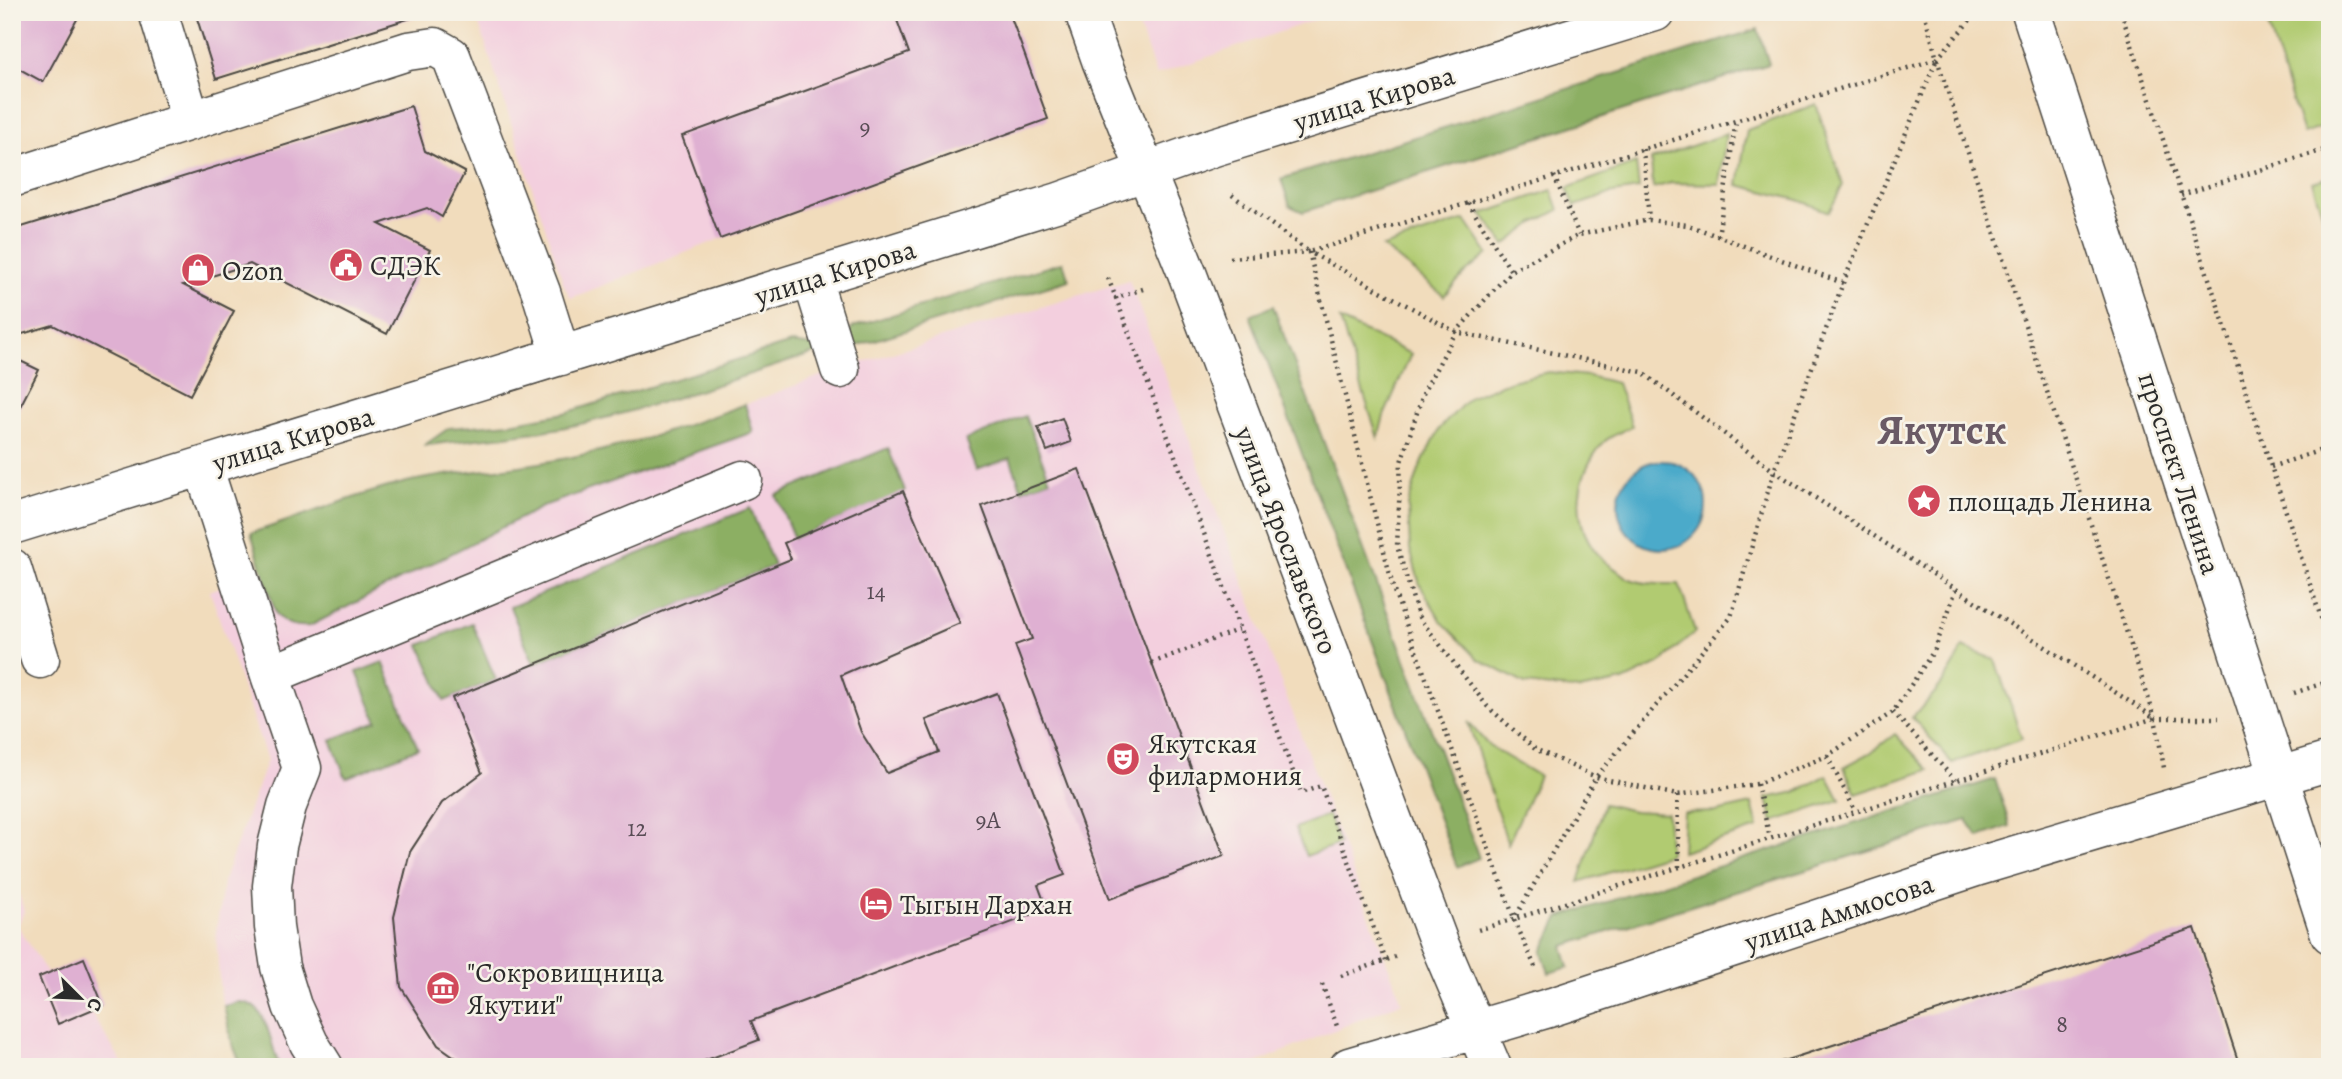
<svg xmlns="http://www.w3.org/2000/svg" width="2342" height="1079" font-family="Alegreya,serif">
<style>
.built{fill:#f3cfde}
.green{fill:#b1cb71;stroke:#6e7b4e;stroke-width:2}
.forest{fill:#8caf63;stroke:#5c6d47;stroke-width:2}
.water{fill:#4baaca;stroke:#3b6a7a;stroke-width:2}
.building{fill:#dfb0d2}
.lines{fill:none;stroke-linecap:round;stroke-linejoin:round}
.minor-casing{stroke:#494641;stroke-width:41}
.major-casing{stroke:#494641;stroke-width:41}
.path{stroke:#494641;stroke-width:4.5;stroke-dasharray:2 5;stroke-linecap:butt}
.minor{stroke:#fff;stroke-width:38}
.major{stroke:#fff;stroke-width:38}
.labels{text-anchor:middle;stroke-width:5;stroke-linejoin:round;paint-order:stroke}
.number-label{font-size:24px;fill:#584c55}
.street-label{font-size:28px;fill:#2b2b2b;stroke:#f7f3e8}
.poi-label{font-size:28px;fill:#2b2b2b;stroke:#f7f3e8;text-anchor:start}
.town-label{font-size:42px;font-weight:bold;fill:#6a5a65;stroke:#f7f3e8}
</style>
<rect width="100%" height="100%" fill="#f7f3e8"/>
<filter id="ink" filterUnits="userSpaceOnUse"><feTurbulence type="fractalNoise" baseFrequency=".0143" numOctaves="2"/><feDisplacementMap in="SourceGraphic" scale="14" xChannelSelector="R" yChannelSelector="G"/><feConvolveMatrix kernelMatrix="1 2 1 2 8 2 1 2 1" color-interpolation-filters="sRGB"/></filter>
<filter id="wash" filterUnits="userSpaceOnUse"><feTurbulence type="fractalNoise" baseFrequency=".00686" numOctaves="4" result="noise"/><feDisplacementMap in="SourceGraphic" scale="28" xChannelSelector="R" yChannelSelector="G"/><feGaussianBlur stdDeviation="1.57" result="paint"/><feColorMatrix in="noise" values="0 0 0 0 0 0 0 0 0 0 0 0 0 0 0 0 0 1.4 0 .05"/><feComposite in="paint" operator="in"/></filter>
<g filter="url(#wash)">
<rect width="100%" height="100%" fill="#f1dcbc"/>
<path class="built" d="M475 12H1009L1048 119 720 239 571 298 564 285Z
M1134 12H1337L1156 75Z
M1129 280 1402 1002 1246 1067H242L232 1043 220 992 216 933 223 882 267 760 210 591 350 535 357 552 828 373Z
M12 872 24 911 18 926 47 973 39 977 57 1023 90 1011 125 1067H12Z"/>
<path class="green" d="M2264 12H2321L2330 39V125L2303 134Z
M1816 104 1843 185 1829 212 1798 200 1738 185 1747 130Z
M1726 134 1719 184 1671 183 1653 188 1651 160Z
M1636 163 1639 189 1613 193 1575 206 1567 188Z
M2330 177V237L2312 182Z
M1552 190 1559 210 1534 223 1505 245 1482 214Z
M1465 220 1488 254 1465 273 1444 296 1383 247Z
M1340 320 1411 354 1384 416 1378 438Z
M1548 372 1588 376 1617 383 1632 426C1624 431 1611 435 1604 442 1570 479 1570 537 1612 567 1618 570 1624 577 1630 579 1645 585 1664 584 1679 584L1695 632 1659 664 1623 681 1579 690 1525 684 1478 659 1442 622 1420 585 1410 549 1408 505 1420 467 1440 428 1470 397 1511 381Z
M1963 647 1995 660 2022 739 1952 763 1912 717C1934 696 1951 675 1963 647Z
M1468 722 1489 746 1539 776 1508 844Z
M1895 734 1929 770 1856 794 1844 767 1870 753Z
M1827 775 1840 800 1773 822 1767 798 1796 792Z
M1604 804 1634 811 1667 813 1669 854 1579 882Z
M1752 804 1758 828 1682 852 1684 813 1716 812Z
M1328 815 1339 844 1306 856 1295 828Z"/>
<path class="forest" d="M1758 29 1769 64 1303 212 1290 206 1281 179Z
M1063 262 1069 280 853 347 849 332 853 327Z
M1273 306 1479 858 1457 867 1250 315Z
M791 343 813 346 822 351C741 376 660 406 576 425 526 436 474 438 423 446L449 428 510 423 565 413Z
M745 404 753 432 546 505 310 626C295 627 287 626 276 614L251 533C302 517 351 496 403 483 450 471 498 471 545 462 614 451 680 429 745 404Z
M1025 416 1050 480 1022 490 1010 458 977 470 966 440Z
M888 448 905 491 794 539 776 495Z
M750 508 774 566 534 664 510 607Z
M472 623 496 680 444 701 420 645Z
M383 662 418 748 346 778 331 740 377 721 357 672Z
M1995 779 2010 826 1979 837 1967 820 1563 946 1569 967 1549 973 1542 952 1559 917Z
M239 1002C270 1003 269 1045 280 1067H242L232 1043 224 1006Z"/>
<path class="water" d="M1618 505a44 44 0 1 1 88 0a44 44 0 1 1-88 0Z"/>
<g id="blocks">
<path class="building" d="M12 12H81L43 82 12 65Z
M195 12H427V13L216 79Z
M894 12H1009L1048 119 720 239 682 136 909 53Z
M411 106 425 151 465 172 442 217 427 208 379 224 430 250 387 334 250 264 183 285 234 311 190 395 53 325 12 337V230Z
M12 357 39 370 12 422Z
M1062 418 1071 442 1047 451 1038 427Z
M1079 469 1224 856 1110 899 1015 645 1032 639 982 506Z
M903 491 960 623 841 675 861 732 887 773 939 752 926 720 997 693 1065 875 1038 885 1047 909 751 1021 759 1040 688 1067H469L438 1045 401 987 394 917 410 852 442 803 482 773 452 698 791 559 784 543Z
M2195 928 2240 1067H1768V1066Z
M84 958 103 1005 58 1024 39 977Z"/>
</g>
</g>
<g filter="url(#ink)">
<use href="#blocks" fill-opacity="0" stroke="#494641" stroke-width="2"/>
<g class="lines">
<g class="minor-casing">
<path id="minor" d="M158 12 191 121
M1084 12 1101 60 1187 273 1439 943 1492 1067
M12 178 408 51 435 47 451 56 541 292 561 356
M812 279 840 369
M203 466 270 675 743 480
M12 525 1059 202 1214 147 1655 12
M12 568 40 659
M270 675 302 768 287 806 277 846 272 886 274 927 280 967 292 1006 309 1043 324 1067
M1349 1067 1552 1007 1979 866 2330 761"/>
</g>
<g class="major-casing">
<path id="major" d="M2031 12 2330 934"/>
</g>
<path class="path" d="M1924 12 1937 59 2155 718 2164 768
M2121 12 2330 645
M1937 59 1977 12
M1643 149 1649 220
M1554 176 1579 235
M1232 195 1309 252 1937 59 1843 283 1774 471 1731 617 1596 777 1514 919 1478 930
M2181 195 2330 148
M1468 203 1511 271
M1718 236 1736 121
M1309 252 1394 591 1514 918
M1230 258 1309 252 1456 332 1642 372 1774 471 2155 718 1514 919 1536 969
M1108 278 1116 298
M1843 283 1688 225 1649 220 1579 235 1511 271 1456 332 1424 391 1401 462 1397 546 1418 616 1487 706 1535 749 1596 777 1677 795 1757 784 1827 756 1893 712 1935 649 1956 590
M1143 289 1116 298 1301 793 1321 786 1386 961
M2271 467 2330 447
M1152 663 1240 629
M2294 693 2330 681
M1893 712 1955 780
M2155 718H2219
M1827 756 1856 812
M1757 784 1770 838
M1677 795 1679 867
M1341 976 1395 957
M1322 984 1338 1029"/>
<use href="#minor" class="minor"/>
<use href="#major" class="major"/>
</g>
</g>
<defs>
<g id="civic-disc" transform="scale(1.75)"><circle r="9.5" fill="#d1495b" stroke="#f7f3e8"/><path d="M-.6-6.5H3V-4.5H.6V-3L4-1V1h2V6H-6V1h2V-1L-.6-3ZM-1.2 2.5V6h2.4V2.5Z" fill="#fff"/></g>
<g id="shop-disc" transform="scale(1.75)"><circle r="9.5" fill="#d1495b" stroke="#f7f3e8"/><path d="M-5-2.5h2.3a2.7 3.5 0 0 1 5.4 0H5L5.5 6h-11ZM-1.5-2.5h3a1.5 2.3 0 0 0-3 0Z" fill="#fff"/></g>
<g id="sight-disc" transform="scale(1.75)"><circle r="9.5" fill="#d1495b" stroke="#f7f3e8"/><path d="M0-6L1.8-2.2L6-1.7L2.9 1.2L3.7 5.4L0 3.3L-3.7 5.4L-2.9 1.2L-6-1.7L-1.8-2.2Z" fill="#fff"/></g>
<g id="theatre-disc" transform="scale(1.75)"><circle r="9.5" fill="#d1495b" stroke="#f7f3e8"/><path d="M-5-5.5Q0-4 5-5.5V0Q5 5 0 6Q-5 5-5 0ZM-3.3-2.5H-1v1.5H-3.3ZM1-2.5H3.3v1.5H1ZM-2.8 1Q0 5.5 2.8 1Z" fill="#fff"/></g>
<g id="hotel-disc" transform="scale(1.75)"><circle r="9.5" fill="#d1495b" stroke="#f7f3e8"/><path d="M-6-4.5h1.5V1H6V5H4.5V3h-9V5H-6ZM-4 0a1.8 1.8 0 1 1 3.6 0ZM.5 0V-2.5h3Q6-2.5 6 0Z" fill="#fff"/></g>
<g id="museum-disc" transform="scale(1.75)"><circle r="9.5" fill="#d1495b" stroke="#f7f3e8"/><path d="M0-6L6-3V-2H-6V-3ZM-5-1h2V3h-2ZM-1-1h2V3h-2ZM3-1h2V3H3ZM-6 4H6V6H-6Z" fill="#fff"/></g>
</defs>
<g fill-rule="evenodd">
<use href="#civic-disc" x="346" y="265"/>
<use href="#shop-disc" x="198" y="270"/>
<use href="#sight-disc" x="1924" y="501"/>
<use href="#theatre-disc" x="1123" y="759"/>
<use href="#hotel-disc" x="876" y="904"/>
<use href="#museum-disc" x="443" y="988"/>
</g>
<g class="labels">
<g class="number-label">
<text x="865" y="135">9</text>
<text x="876" y="599">14</text>
<text x="988" y="828">9А</text>
<text x="637" y="836">12</text>
<text x="2062" y="1032">8</text>
</g>
<g class="street-label">
<text transform="translate(1374 98) rotate(-17)" y="10">улица Кирова</text>
<text transform="translate(835 272) rotate(-17)" y="10">улица Кирова</text>
<text transform="translate(293 439) rotate(-17)" y="10">улица Кирова</text>
<text transform="translate(2180 473) rotate(72)" y="10">проспект Ленина</text>
<text transform="translate(1287 540) rotate(69)" y="10">улица Ярославского</text>
<text transform="translate(1839 912) rotate(-18)" y="10">улица Аммосова</text>
</g>
<g class="poi-label">
<text x="370" y="275">СДЭК</text>
<text x="222" y="280">Ozon</text>
<text x="1948" y="511">площадь Ленина</text>
<text x="1148" y="753">Якутская<tspan x="1148" dy="32">филармония</tspan></text>
<text x="900" y="914">Тыгын Дархан</text>
<text x="467" y="982">"Сокровищница<tspan x="467" dy="32">Якутии"</tspan></text>
</g>
<g class="town-label">
<text x="1942" y="444">Якутск</text>
</g>
</g>
<rect width="2342" height="1079" fill="none" stroke="#f7f3e8" stroke-width="42"/>
<g transform="translate(80 998) rotate(114)" stroke="#f7f3e8" stroke-width="5" paint-order="stroke">
<path d="M0-5L12 26L0 18L-12 26Z" fill="#2b2b2b"/>
<text y="-10" font-size="19" font-weight="bold" text-anchor="middle" fill="#2b2b2b">С</text>
</g>
</svg>
